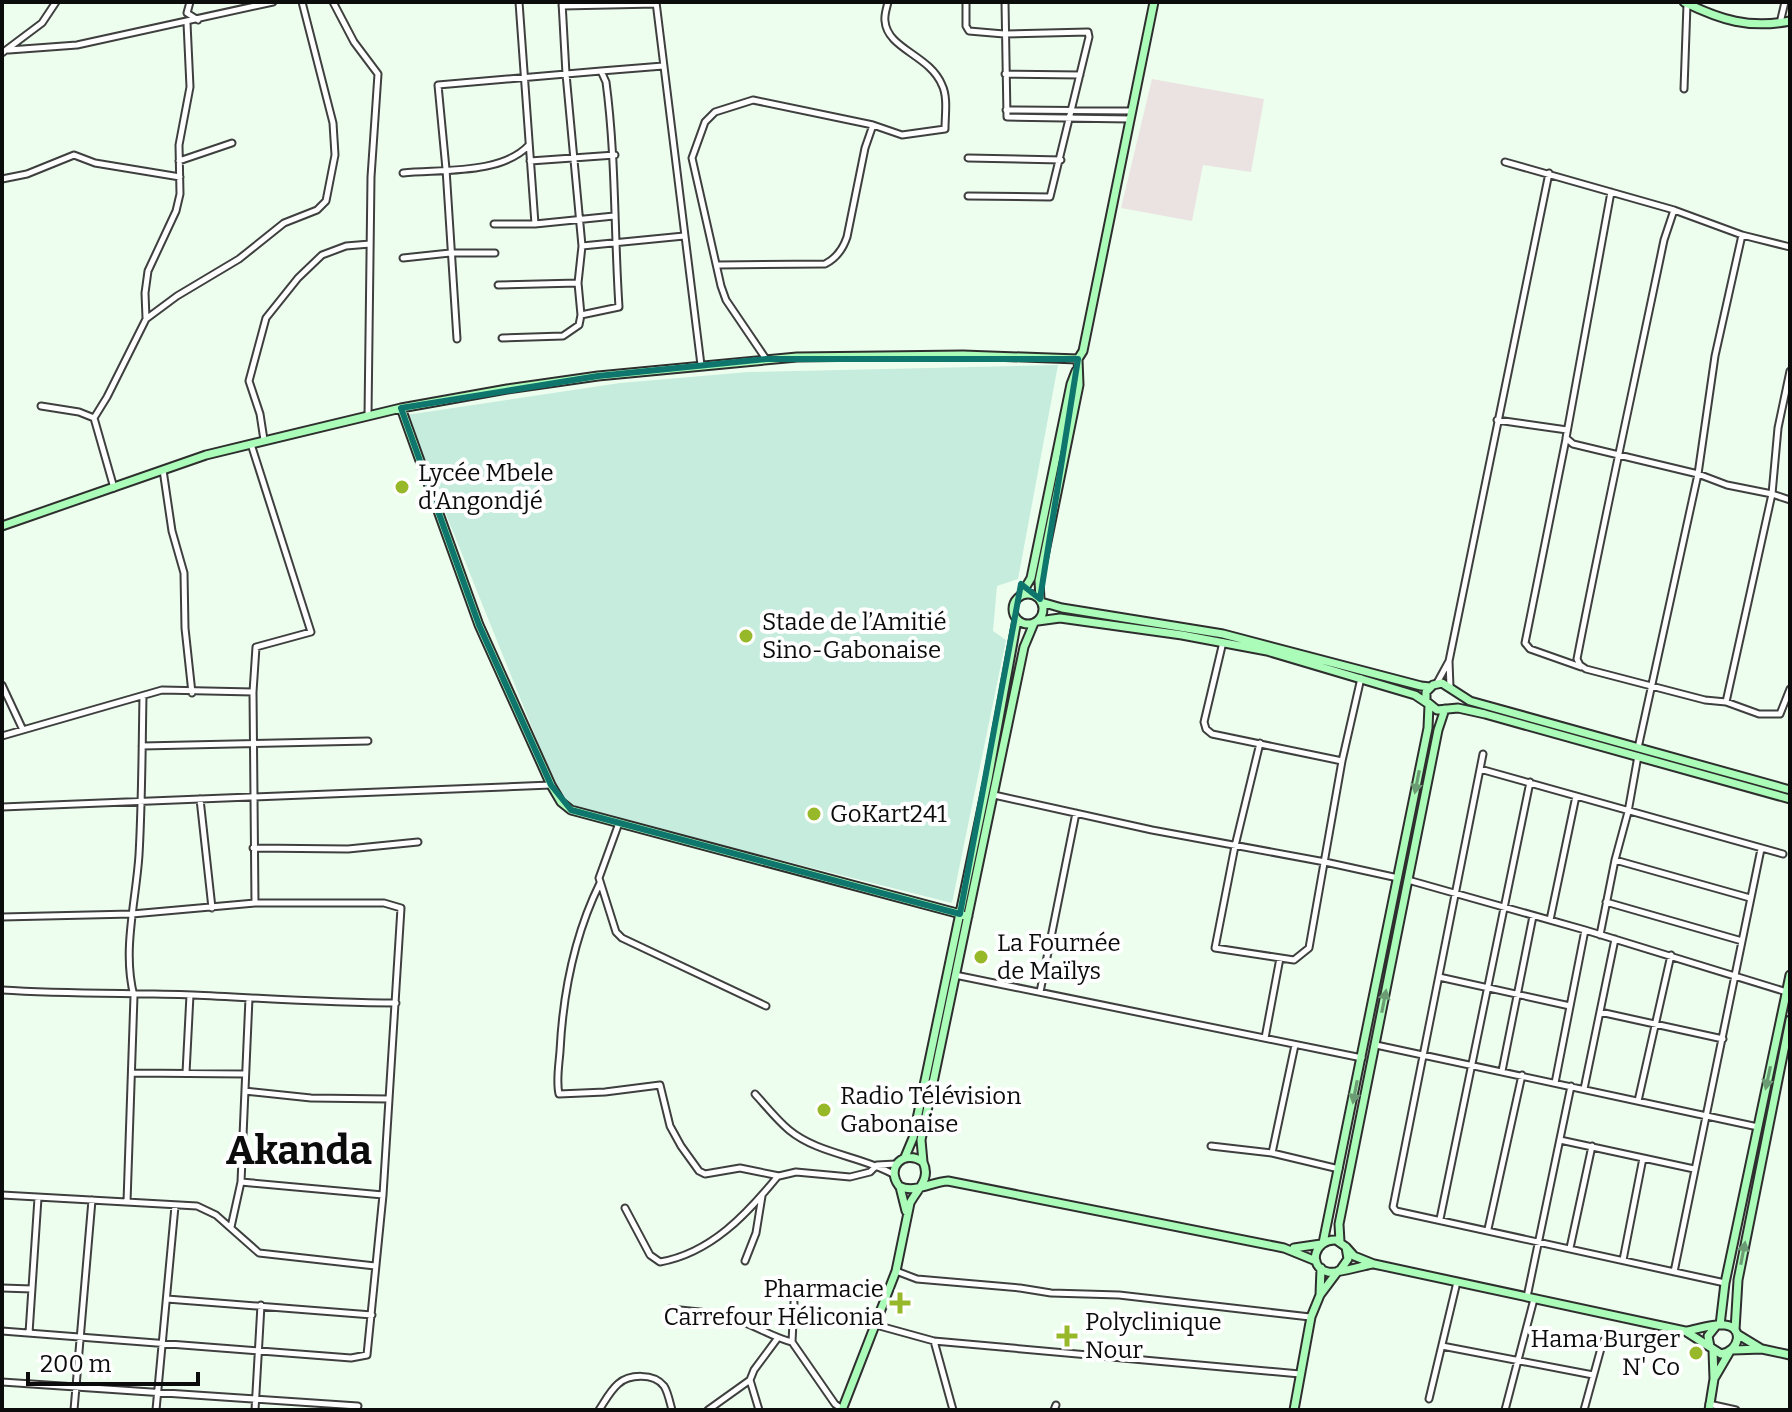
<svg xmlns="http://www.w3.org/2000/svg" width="1792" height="1412" font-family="Bitter,serif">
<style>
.industrial{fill:#ebe3e1}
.pitch{fill:#c6ecde}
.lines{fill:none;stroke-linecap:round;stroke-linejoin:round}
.street-casing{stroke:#3f3f3f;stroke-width:9}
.secondary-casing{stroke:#2e2e2e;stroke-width:11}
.street{stroke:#fff;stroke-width:5}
.secondary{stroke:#aafcb8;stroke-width:7}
.oneway{fill:#6b9c73}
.marked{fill:none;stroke:#0f766e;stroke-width:6;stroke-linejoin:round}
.poi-dot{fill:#96b829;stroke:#fff;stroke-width:3}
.labels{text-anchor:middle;stroke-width:8;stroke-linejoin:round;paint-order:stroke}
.poi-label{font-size:24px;fill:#0c0c0c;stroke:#fff;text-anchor:start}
.town-label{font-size:40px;font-weight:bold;fill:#0c0c0c;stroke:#fff}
</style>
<rect width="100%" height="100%" fill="#edfeee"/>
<path class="industrial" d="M1152 79 1264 99 1251 172 1203 165 1192 221 1121 208Z"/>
<path class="pitch" d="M1058 365 1018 579 997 586 993 631 1006 640 952 903 577 809 564 799 556 787 406 415 620 383 748 372Z"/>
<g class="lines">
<g class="street-casing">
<path id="street" d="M190 2 187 13 198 20
M333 2 354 42 378 74 371 177 368 416
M519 2 535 224
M656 2 701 365
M966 2V26L969 31 1004 34 1088 32 1089 37 1050 197 968 196
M1005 2 1007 117 1130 119
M562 6 656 4
M1780 23 1785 2
M9 50 77 45 273 2
M2 53 42 23 56 2
M601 71 663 66
M1005 74 1080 75
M1684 89 1687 4
M1006 110 1131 111
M968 158 1061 160
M179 161 232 143
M530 161 615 155
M1505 162 1674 210 1742 235 1715 356 1698 474 1638 748
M403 173C441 169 501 175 529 145
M2 179 27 174 74 155 95 163 180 177
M1611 192 1566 438 1573 444 1698 474 1727 485 1772 494 1726 702 1705 700 1586 669 1580 665 1577 659C1604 519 1635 380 1664 240L1674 210
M494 224H535L614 216
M1742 235 1790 247
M582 246 684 236
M403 258 450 253H495
M718 265 825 264C837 258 843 249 847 237L865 148 873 125
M498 285 578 283
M146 318 145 293 148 271 176 211 180 194 179 145 190 87 187 23
M502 338 563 336 579 325 581 315 578 283 582 246 566 74 562 2
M457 339 446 169 438 85 601 71 606 82C616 157 614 232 619 307L581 315
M766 359 726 300 721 286 692 158 705 122 715 112 753 100 873 125 902 135 945 129C945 115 948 97 942 85 930 55 887 49 885 21 884 15 887 7 888 2
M1790 371 1778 428 1772 494 1790 500
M41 406 79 412 94 418
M1497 420 1567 430
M1566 439 1525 643 1530 649 1581 667
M264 440 260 414 249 381 266 318 298 278 322 255 346 246 370 244
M251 444 311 632 256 647 253 692 255 903
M163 470 172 531 184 573 185 628 192 693
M114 488 94 418 107 397 146 319 177 296 239 259 284 223 317 210 326 201 335 155 333 123 302 2
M1223 642 1204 722 1206 729 1212 734 1342 761
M1449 661 1549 173
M1437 683 1449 661 1450 687
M2 685 23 730
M1726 702 1759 714H1780L1790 689
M2 736 162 690 253 692
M1260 743 1235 846 1215 948 1294 960 1309 948 1342 761 1361 678
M142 746 368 741
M1483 754 1393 1207 1396 1211 1725 1283
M1480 769 1783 854
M994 795 1152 830 1325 862 1398 878
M200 799 212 908
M2 807 551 785
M619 823 599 878 616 932 622 938 766 1006
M253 848 348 849 418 842
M1615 860 1628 812 1638 756
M1408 880 1585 930 1790 993
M600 883C574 936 563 992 560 1051 559 1065 556 1081 559 1094L605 1092 660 1085 670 1126 681 1146 699 1171 705 1174 740 1168 779 1176 796 1172 850 1177 870 1172 877 1165 896 1164
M1606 902 1742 941
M2 917 132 914 255 903H384L401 908 383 1195 367 1355 351 1358 2 1331
M1550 920 1576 796
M1600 935 1615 860 1750 898
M955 975 1362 1058
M1439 977 1570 1006
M2 990C66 994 129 993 193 995 261 998 328 1003 396 1003
M1040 992 1076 813
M1600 1012 1723 1039
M1265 1038 1280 958
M1295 1045 1272 1153 1339 1169
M1376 1045 1758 1127
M1502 1071 1533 916
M133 1073 245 1074
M186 1073 190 995
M1555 1083 1585 930
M1584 1089 1615 939
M245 1091 311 1098 389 1099
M755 1094C766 1106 777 1120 789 1130 818 1154 861 1156 893 1174
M1638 1101 1671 955
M1560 1140 1694 1169
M1211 1146 1272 1153
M241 1182 383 1195
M2 1195 197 1206 216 1215 259 1253 375 1266
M127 1202 134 996C122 951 136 901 139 855 142 802 142 749 143 696
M625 1208 650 1255 660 1262C711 1253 747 1214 778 1176
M1440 1219 1530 782
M231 1227 241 1182 249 998
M1488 1229 1522 1075
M1570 1248 1592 1146
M1623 1260 1643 1158
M745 1261 756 1233 762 1196
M896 1271 917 1279 1020 1288 1051 1293 1119 1295 1310 1317
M1674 1272 1761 849
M2 1288 32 1289
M1527 1297 1571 1086
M167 1299 372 1315
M794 1302 792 1342 835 1404 842 1409
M670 1309C693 1311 718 1313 740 1321 758 1327 774 1338 792 1342
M876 1325 934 1341 1300 1374
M29 1333 38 1198
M934 1341 953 1410
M1442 1346 1593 1375
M750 1380 759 1410
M2 1382 358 1406
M1429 1399 1457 1282
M1709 1404 1736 1410
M74 1410 92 1200
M156 1410 175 1206
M255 1410 261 1305
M599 1410C605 1401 610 1391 618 1384 629 1374 654 1373 664 1386 668 1392 670 1403 672 1410
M708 1410 750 1380 754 1370 777 1339
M1054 1410 1056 1405
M1505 1410 1534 1299
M1584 1410 1603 1341"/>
</g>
<g class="secondary-casing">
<path id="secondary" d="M1684 2C1721 20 1749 29 1790 21
M401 408 479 625 551 785 561 802 571 810 968 916
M2 526 206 455 401 408 507 389 598 376 797 357 963 355 1078 359
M1013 609a15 15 0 1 1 30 0a15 15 0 1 1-30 0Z
M1021 595 1031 578 1071 384 1076 371
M1040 599 1039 581 1079 385 1078 359 1083 351 1154 2
M1041 602 1062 608 1223 634 1421 686 1430 687
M1038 621 1060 618 1182 635 1267 651 1415 695 1427 703
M1790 790 1470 701 1442 683 1433 685 1426 692V701L1437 710 1458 708 1485 714 1790 799
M905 1157 913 1138 988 779 1017 620
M923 1162 921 1140 1024 647 1034 623
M900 1187 906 1211
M1340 1242 1339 1224 1438 730 1445 709
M1323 1243 1428 728 1429 705
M1346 1247 1354 1256 1374 1264 1685 1331 1710 1347
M1294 1248 1321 1244
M1341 1269 1348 1259 1346 1247 1336 1240C1314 1239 1307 1267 1328 1272 1336 1274 1361 1266 1372 1264
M1320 1295 1321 1268
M1720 1325 1725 1283 1790 975
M1735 1330 1738 1280 1790 1020
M1687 1331C1698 1329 1714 1323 1725 1325 1744 1327 1740 1351 1721 1354L1710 1347 1708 1336 1716 1326
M1737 1334 1760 1348
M1733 1350 1762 1349 1790 1355
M1715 1377 1729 1353
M842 1410 896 1271 910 1203C918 1188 931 1179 923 1162 904 1149 885 1167 899 1186 914 1194 931 1182 948 1181L1284 1248 1316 1261
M1294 1410 1311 1317 1320 1295 1338 1271
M1709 1410 1714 1379 1713 1350"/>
</g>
<use href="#street" class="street"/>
<use href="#secondary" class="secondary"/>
</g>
<defs><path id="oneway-solid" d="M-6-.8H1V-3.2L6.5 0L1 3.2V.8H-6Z" transform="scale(2)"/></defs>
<g class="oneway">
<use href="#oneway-solid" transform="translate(1417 782) rotate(101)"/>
<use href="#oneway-solid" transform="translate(1384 1001) rotate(-79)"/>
<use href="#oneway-solid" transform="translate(1768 1078) rotate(102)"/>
<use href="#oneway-solid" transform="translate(1355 1092) rotate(101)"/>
<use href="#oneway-solid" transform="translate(1743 1253) rotate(-79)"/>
</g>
<path class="marked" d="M766 359H1078L1040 599 1021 584 960 914 571 810 551 785 479 625 401 408 598 376Z"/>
<g class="poi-dot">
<circle cx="402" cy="487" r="8"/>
<circle cx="746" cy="636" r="8"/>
<circle cx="814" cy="814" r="8"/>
<circle cx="981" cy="957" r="8"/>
<circle cx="824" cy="1110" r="8"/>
<path d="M896 1291h8v8h8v8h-8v8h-8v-8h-8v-8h8z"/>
<path d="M1063 1324h8v8h8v8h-8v8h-8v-8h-8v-8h8z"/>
<circle cx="1696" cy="1353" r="8"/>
</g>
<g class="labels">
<g class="poi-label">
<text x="418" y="481">Lycée Mbele<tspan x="418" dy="28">d'Angondjé</tspan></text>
<text x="762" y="630">Stade de l’Amitié<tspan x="762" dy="28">Sino-Gabonaise</tspan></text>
<text x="830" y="822">GoKart241</text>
<text x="997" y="951">La Fournée<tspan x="997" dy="28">de Maïlys</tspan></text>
<text x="840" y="1104">Radio Télévision<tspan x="840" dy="28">Gabonaise</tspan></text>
<text x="884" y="1297" text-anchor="end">Pharmacie<tspan x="884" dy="28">Carrefour Héliconia</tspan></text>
<text x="1085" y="1330">Polyclinique<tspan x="1085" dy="28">Nour</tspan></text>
<text x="1680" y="1347" text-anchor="end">Hama Burger<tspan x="1680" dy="28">N' Co</tspan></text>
</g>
<g class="town-label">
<text x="299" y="1164">Akanda</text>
</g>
</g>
<rect width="1792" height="1412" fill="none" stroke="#0c0c0c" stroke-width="8"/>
<path d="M28 1372v12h170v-12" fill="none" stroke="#0c0c0c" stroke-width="4"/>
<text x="40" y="1372" font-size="24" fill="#0c0c0c" stroke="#ffffff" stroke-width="6" paint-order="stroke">200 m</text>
</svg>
